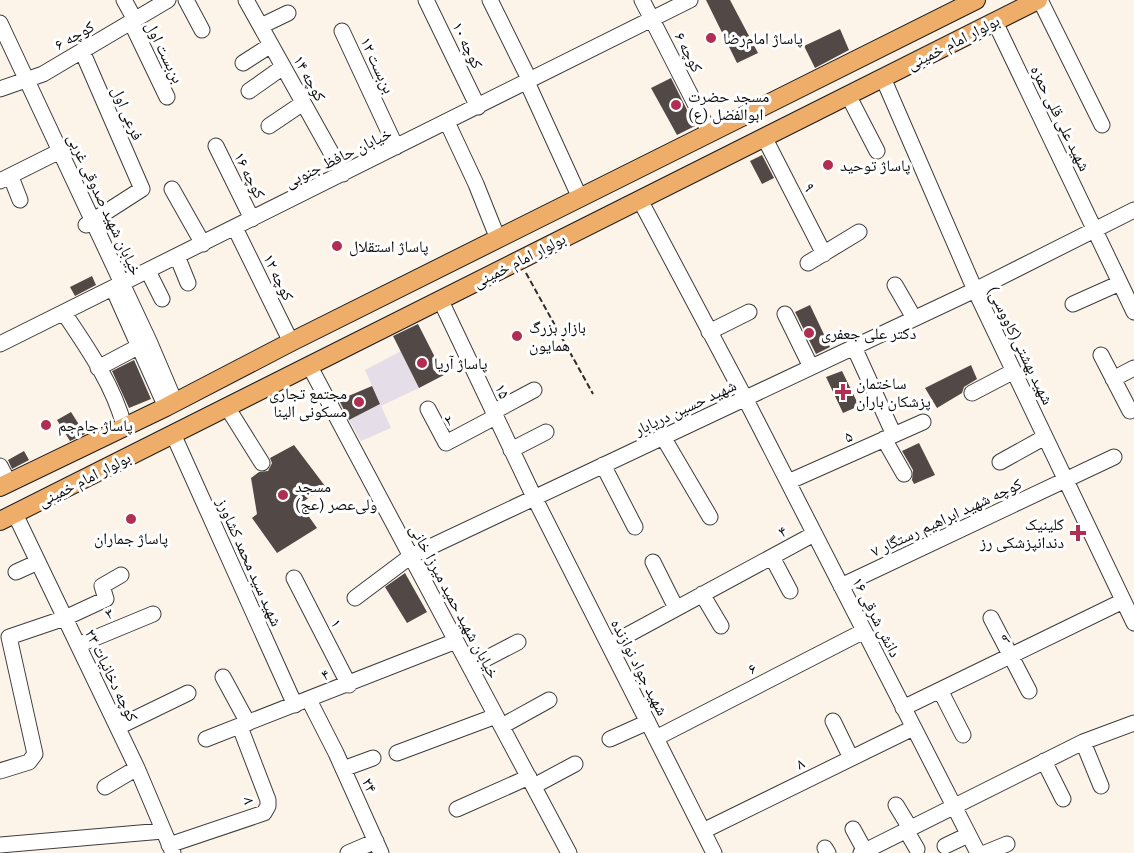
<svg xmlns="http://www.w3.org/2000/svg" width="1134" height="853" font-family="'Source Serif 4','Noto Naskh Arabic',serif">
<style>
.industrial{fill:#e5dee9}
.building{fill:#524947}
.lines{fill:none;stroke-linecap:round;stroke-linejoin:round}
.minor-casing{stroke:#3d3d3d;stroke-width:17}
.major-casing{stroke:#1b1b1b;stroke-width:20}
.path{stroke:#2c2c2c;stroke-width:2;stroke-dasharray:6 3;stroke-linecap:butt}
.minor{stroke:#fff;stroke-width:15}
.major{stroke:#eead68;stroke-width:18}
.poi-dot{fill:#af2e52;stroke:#fff;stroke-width:2}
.labels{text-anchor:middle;stroke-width:6;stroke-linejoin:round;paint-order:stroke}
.street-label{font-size:16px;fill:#0a0a0a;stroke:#fff}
.poi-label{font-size:16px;fill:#0a0a0a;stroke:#fff;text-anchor:start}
</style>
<rect width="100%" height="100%" fill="#fdf4e9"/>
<path class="industrial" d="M401 351 419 388 381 406 391 428 361 441 349 420 380 404 365 370Z"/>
<path class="building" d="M706 0H730L758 53 737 63Z
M840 29 849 50 815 68 804 46Z
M671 78 695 126 677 135 651 88Z
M762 155 774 178 762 184 750 161Z
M92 276 96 285 75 296 70 287Z
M810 305 830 347 816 354 795 312Z
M418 324 444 375 419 388 393 336Z
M134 360 151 399 129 408 112 371Z
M971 365 977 379 964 387 962 393 937 408 925 388Z
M842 371 859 406 843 413 826 377Z
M372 386 380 404 349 420 339 400Z
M71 412 85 434 70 441 57 420Z
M919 443 935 475 914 484 912 480 913 470 902 451Z
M294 445 325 486 300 504 317 528 277 553 252 518 257 514 251 478 259 472 268 471 272 463 270 458Z
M24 451 29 460 12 469 8 460Z
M405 573 427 612 407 623 385 587Z"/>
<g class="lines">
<g class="minor-casing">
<path id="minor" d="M124 0 135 20
M186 0 202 30
M246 0 343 174
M426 0 478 107
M490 0 530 81
M642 0 710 133
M1040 0 1102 125
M131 22 167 97
M995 22 1134 312
M0 23 149 341 175 402
M261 26 288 13
M342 31 396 147
M82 51 142 189 86 225
M243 63 271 45
M883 78 975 290 1134 623
M527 82 580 198
M0 89 43 74 168 0
M249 91 283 67
M848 95 877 151
M447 122 476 184 498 239
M269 126 303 103
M764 137 824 254
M216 146 252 219
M11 177 20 200
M0 181 60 151
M172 189 203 244
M640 200 745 398 978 853
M235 228 291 342
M177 256 188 283
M808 263 859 232
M148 271 162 299
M895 285 914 318
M116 295 165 405
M440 299 534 497 714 853
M1073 304 1120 283
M64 313C87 347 114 386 124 426
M785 314 811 367
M709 332 749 312
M0 344 690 0
M854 347 894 435
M1101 355 1130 411
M309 365 569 853
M98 368 149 341
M1113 379 1134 368
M972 393 1014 371
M227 407 262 463
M428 409 446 443 495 417
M493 412 534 390
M173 434 295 705
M663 437 710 517
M884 439 904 474
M511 450 546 432
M1000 462 1045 437
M603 465 635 527
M0 466 9 483
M788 482 923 422
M15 514 137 768 173 853
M772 557 790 591
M653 562 676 608
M16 572 38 562
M294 578 349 685
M841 586 1114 457
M702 594 721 626
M355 598 411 556 975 290 1134 210
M991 618 1029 691
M78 645 153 614
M609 645 814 534
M470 667 518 642
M223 677 248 723
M940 690 963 735
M309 700 336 753 381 853
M903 708 1123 601
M833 721 851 758
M502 726 549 700
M118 727 188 693
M656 738 864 631
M206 739 456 641
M610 739 648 722
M1083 742 1101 786
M397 753 496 716
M1044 761 1063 799
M343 769 373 758
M0 771 29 762 35 754 9 637 65 618 106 599 102 586 121 575
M534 786 575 764
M105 787 137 768
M896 805 910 828
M457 809 529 777
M853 829 865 851
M906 830 917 849
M703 831 913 728
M0 845 163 831
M169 845 264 813 268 806V800L240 727
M945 846 968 835
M825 848 828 853
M348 853 376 841
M861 853 1083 742 1134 723
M985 853 1007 844"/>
</g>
<g class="major-casing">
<path id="major" d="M0 487 166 407 291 342 976 0
M0 521 1038 0"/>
</g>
<path class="path" d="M526 273 593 394"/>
<use href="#minor" class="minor"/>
<use href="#major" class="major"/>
</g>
<g class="poi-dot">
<circle cx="711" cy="38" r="6"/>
<circle cx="676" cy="105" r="6"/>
<circle cx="828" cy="165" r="6"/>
<circle cx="337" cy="246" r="6"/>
<circle cx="809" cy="333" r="6"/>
<circle cx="517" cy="336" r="6"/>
<circle cx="422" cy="363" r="6"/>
<path d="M840 383h6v6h6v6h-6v6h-6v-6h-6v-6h6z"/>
<circle cx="359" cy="402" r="6"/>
<circle cx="46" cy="425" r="6"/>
<circle cx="283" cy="495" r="6"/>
<circle cx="131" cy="519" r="6"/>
<path d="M1075 524h6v6h6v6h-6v6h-6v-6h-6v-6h6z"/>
</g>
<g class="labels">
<g class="street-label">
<text transform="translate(74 35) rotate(-30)" y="6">کوچه ۶</text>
<text transform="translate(953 42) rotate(-27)" y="6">بولوار امام خمینی</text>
<text transform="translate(468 45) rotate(64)" y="6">کوچه ۱۰</text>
<text transform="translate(165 52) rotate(64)" y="6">بن‌بست اول</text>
<text transform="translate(689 52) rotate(63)" y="6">کوچه ۶</text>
<text transform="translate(378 65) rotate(65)" y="6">بن‌بست ۱۲</text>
<text transform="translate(310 78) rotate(61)" y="6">کوچه ۱۴</text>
<text transform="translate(128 113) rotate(67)" y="6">فرعی اول</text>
<text transform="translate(1061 118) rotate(64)" y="6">شهید علی قلی حمزه</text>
<text transform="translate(338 157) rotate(-26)" y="6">خیابان حافظ جنوبی</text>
<text transform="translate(250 175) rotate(63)" y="6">کوچه ۱۶</text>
<text transform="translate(810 187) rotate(63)" y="6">۹</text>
<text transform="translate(105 204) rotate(65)" y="6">خیابان شهید صدوقی غربی</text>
<text transform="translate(519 260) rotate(-27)" y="6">بولوار امام خمینی</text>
<text transform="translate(279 277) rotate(64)" y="6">کوچه ۱۲</text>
<text transform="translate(1021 345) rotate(64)" y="6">شهید بهشتی(کاووسی)</text>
<text transform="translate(503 391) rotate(65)" y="6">۱۵</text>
<text transform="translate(685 407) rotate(-25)" y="6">شهید حسین دریابار</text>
<text transform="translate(448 420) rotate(-20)" y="6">۲</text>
<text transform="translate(848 436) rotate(-24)" y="6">۵</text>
<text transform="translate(84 479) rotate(-27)" y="6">بولوار امام خمینی</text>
<text transform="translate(946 517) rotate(-25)" y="6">کوچه شهید ابراهیم رستگار ۷</text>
<text transform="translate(782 531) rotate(-28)" y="6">۴</text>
<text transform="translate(250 562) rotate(66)" y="6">شهید سید محمد کشاورز</text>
<text transform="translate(455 601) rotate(62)" y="6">خیابان شهید حمید میرزا خانی</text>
<text transform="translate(109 613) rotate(-23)" y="6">۳</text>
<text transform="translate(877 617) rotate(63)" y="6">دانش شرقی ۱۶</text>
<text transform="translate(337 623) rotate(63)" y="6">۱</text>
<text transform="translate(1005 638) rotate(-26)" y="6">۹</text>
<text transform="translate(640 667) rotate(63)" y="6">شهید جواد نوازنده</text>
<text transform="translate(752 668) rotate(-27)" y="6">۶</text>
<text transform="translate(325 674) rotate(-21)" y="6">۴</text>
<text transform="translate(112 675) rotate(64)" y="6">کوچه دخانیات ۲۳</text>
<text transform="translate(800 763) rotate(-26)" y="6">۸</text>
<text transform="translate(370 785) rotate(65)" y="6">۲۴</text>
<text transform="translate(247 801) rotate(-95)" y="6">۷</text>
</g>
<g class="poi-label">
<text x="723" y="44">پاساژ امام‌رضا</text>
<text x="688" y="102">مسجد حضرت<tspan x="688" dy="18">ابوالفضل (ع)</tspan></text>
<text x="840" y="171">پاساژ توحید</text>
<text x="349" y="252">پاساژ استقلال</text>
<text x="529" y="333">بازار بزرگ<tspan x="529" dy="18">همایون</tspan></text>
<text x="821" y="339">دکتر علی جعفری</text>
<text x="434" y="369">پاساژ آریا</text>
<text x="856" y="389">ساختمان<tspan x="856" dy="18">پزشکان باران</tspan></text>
<text x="347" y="399" text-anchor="end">مجتمع تجاری<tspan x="347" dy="18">مسکونی الینا</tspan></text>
<text x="58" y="431">پاساژ جام‌جم</text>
<text x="295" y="492">مسجد<tspan x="295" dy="18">ولی‌عصر (عج)</tspan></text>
<text x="1064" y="530" text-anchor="end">کلینیک<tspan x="1064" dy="18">دندانپزشکی رز</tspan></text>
<text x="131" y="544" text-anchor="middle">پاساژ جماران</text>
</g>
</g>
</svg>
